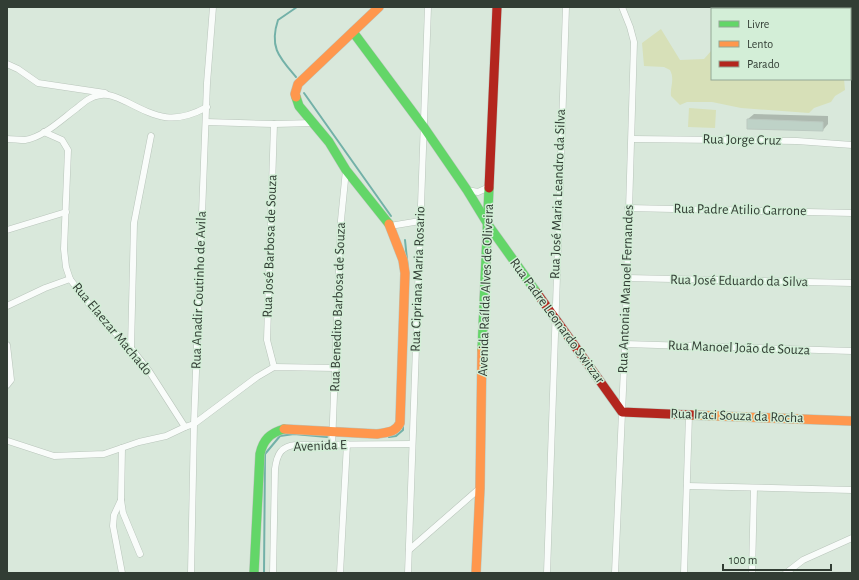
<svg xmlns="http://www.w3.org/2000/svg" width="859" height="580" viewBox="0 0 859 580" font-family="'Alegreya Sans',sans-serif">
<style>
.green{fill:#d7e0b8}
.shadow{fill:#0003}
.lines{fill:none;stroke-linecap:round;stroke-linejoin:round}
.stream{stroke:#73b1a8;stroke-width:2}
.building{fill:#bed2c7;stroke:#bbc9c0}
.street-casing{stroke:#b9c5bb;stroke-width:7}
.fast-casing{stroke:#b9c5bb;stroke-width:10}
.slow-casing{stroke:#b9c5bb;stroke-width:10}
.jam-casing{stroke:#b9c5bb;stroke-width:10}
.street{stroke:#f9fcfa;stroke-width:6}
.fast{stroke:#63d668;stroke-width:9}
.slow{stroke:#ff974d;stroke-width:9}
.jam{stroke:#b3261e;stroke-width:9}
.labels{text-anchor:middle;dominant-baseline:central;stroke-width:3;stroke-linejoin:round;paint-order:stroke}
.street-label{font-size:14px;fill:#323d34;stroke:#d3eed7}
</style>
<rect width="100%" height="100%" fill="#d9e8db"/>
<!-- green -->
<g class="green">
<path d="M758,7H852V63L850,65V9H756Z"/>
<path d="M661,29L680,60L704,59L712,50V79H844L845,90L835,96L831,102L814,108L809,113L741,108L712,102H687L680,105L671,96C670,86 675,80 670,70L664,67L644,66L642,43Z"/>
<path d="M689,108L716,110L715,128L688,127Z"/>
</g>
<!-- shadow -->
<path class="shadow" d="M754,114L828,116V124L823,130L748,119Z"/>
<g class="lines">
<!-- stream -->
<g class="stream">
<path d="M296,77C279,57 269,47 278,20L297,7"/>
<path d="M304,93L391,216"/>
<path d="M405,240L408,269"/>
<path d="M389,437L396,436L403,430V425"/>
<path d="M264,573L265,454L280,436L294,434L327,437"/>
</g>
</g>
<!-- building -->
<path class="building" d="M747,119L823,122V131L747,129Z"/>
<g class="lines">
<!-- street casing -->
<g class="street-casing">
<g id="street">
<path d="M7,64L18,69L38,83L105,93"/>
<path d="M206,122L274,124L314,123"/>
<path d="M44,132L62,140L68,150L64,249L66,267L70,279L98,316L131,348L149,371L185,427L194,424L257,377L274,367L336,368"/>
<path d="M7,139C13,139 19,140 25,140C44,137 62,119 77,108C84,102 91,96 101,95C111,94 118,98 127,102C158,118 174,125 207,107"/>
<path d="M632,139L797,141L852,145"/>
<path d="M467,190L478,192L487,188L489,184"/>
<path d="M628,208L852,213"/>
<path d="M390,226L420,221"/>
<path d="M7,230L66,212"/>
<path d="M627,278L852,283"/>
<path d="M7,306L45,288L70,279"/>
<path d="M625,344L852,351"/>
<path d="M7,345L11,380L7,385"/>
<path d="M131,348L134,223L151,136"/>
<path d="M274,367L267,340L274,124"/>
<path d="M8,441L54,456L104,454L139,442L166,436L185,427"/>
<path d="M332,445L341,220L346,170"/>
<path d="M122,448L121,500L123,513L140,554"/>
<path d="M687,486L852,490"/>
<path d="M121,500L114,515L113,526L122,573"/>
<path d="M409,550L480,488"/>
<path d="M191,573L194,424L207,83L213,7"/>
<path d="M273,573L275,469C277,454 281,446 296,445L412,444"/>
<path d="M340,573L347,444"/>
<path d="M408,573L428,7"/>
<path d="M547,573L566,7"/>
<path d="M615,573L625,344L634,42L630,27L622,7"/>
<path d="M684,573L689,415"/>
<path d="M752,573L754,488"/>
<path d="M786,573L803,560L852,538"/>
</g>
</g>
<!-- fast casing -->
<g class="fast-casing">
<g id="fast">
<path d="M353,32L423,126L467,190L489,226L537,293"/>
<path d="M296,97L299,106L329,142L346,170L389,224"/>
<path d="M482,350L489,188"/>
<path d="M254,573L260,454C263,440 270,433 284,429"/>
</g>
</g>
<!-- slow casing -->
<g class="slow-casing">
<g id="slow">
<path d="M296,97L295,94L298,84L379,7"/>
<path d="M692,415L852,421"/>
<path d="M284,429L377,434C387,432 395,433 400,423L405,273L403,260L389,224"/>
<path d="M476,573L480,488L482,350"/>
</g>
</g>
<!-- jam casing -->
<g class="jam-casing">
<g id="jam">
<path d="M489,188L497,7"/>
<path d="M537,293L622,412L692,415"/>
</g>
</g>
<!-- street -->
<use href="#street" class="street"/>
<!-- fast -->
<use href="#fast" class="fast"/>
<!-- slow -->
<use href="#slow" class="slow"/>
<!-- jam -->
<use href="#jam" class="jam"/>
</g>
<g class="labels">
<!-- street labels -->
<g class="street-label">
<text transform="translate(742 140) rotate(1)">Rua Jorge Cruz</text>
<text transform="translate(558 194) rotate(-88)">Rua José Maria Leandro da Silva</text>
<text transform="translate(740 210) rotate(1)">Rua Padre Atilio Garrone</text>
<text transform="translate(270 246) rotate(-88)">Rua José Barbosa de Souza</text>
<text transform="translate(418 279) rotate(-88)">Rua Cipriana Maria Rosario</text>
<text transform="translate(739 281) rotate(1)">Rua José Eduardo da Silva</text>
<text transform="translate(626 289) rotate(-88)">Rua Antonia Manoel Fernandes</text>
<text transform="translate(199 290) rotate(-88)">Rua Anadir Coutinho de Avila</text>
<text transform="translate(486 290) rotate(-88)">Avenida Raílda Alves de Oliveira</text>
<text transform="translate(338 307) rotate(-88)">Rua Benedito Barbosa de Souza</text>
<text transform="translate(557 321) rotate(54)">Rua Padre Leonardo Switzar</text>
<text transform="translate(112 329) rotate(50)">Rua Elaezar Machado</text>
<text transform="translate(739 348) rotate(2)">Rua Manoel João de Souza</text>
<text transform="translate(737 416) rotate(2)">Rua Iraci Souza da Rocha</text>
<text transform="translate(320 446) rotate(-2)">Avenida E</text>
</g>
</g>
<!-- border -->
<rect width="859" height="580" fill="none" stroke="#323d34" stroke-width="16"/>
<!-- legend -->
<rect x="711" y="8" width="140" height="72" fill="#d3eed7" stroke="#93a796"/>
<rect x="719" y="21" width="20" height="6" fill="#63d668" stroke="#93a796"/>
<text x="747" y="28" font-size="12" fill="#323d34">Livre</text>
<rect x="719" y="41" width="20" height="6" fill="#ff974d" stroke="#93a796"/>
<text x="747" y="48" font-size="12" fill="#323d34">Lento</text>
<rect x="719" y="61" width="20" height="6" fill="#b3261e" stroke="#93a796"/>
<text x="747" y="68" font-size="12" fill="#323d34">Parado</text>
<!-- scale -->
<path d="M723 564v6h108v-6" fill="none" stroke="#323d34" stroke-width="2"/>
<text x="729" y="564" font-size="12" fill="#323d34" stroke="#d3eed7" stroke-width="3" paint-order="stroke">100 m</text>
</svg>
